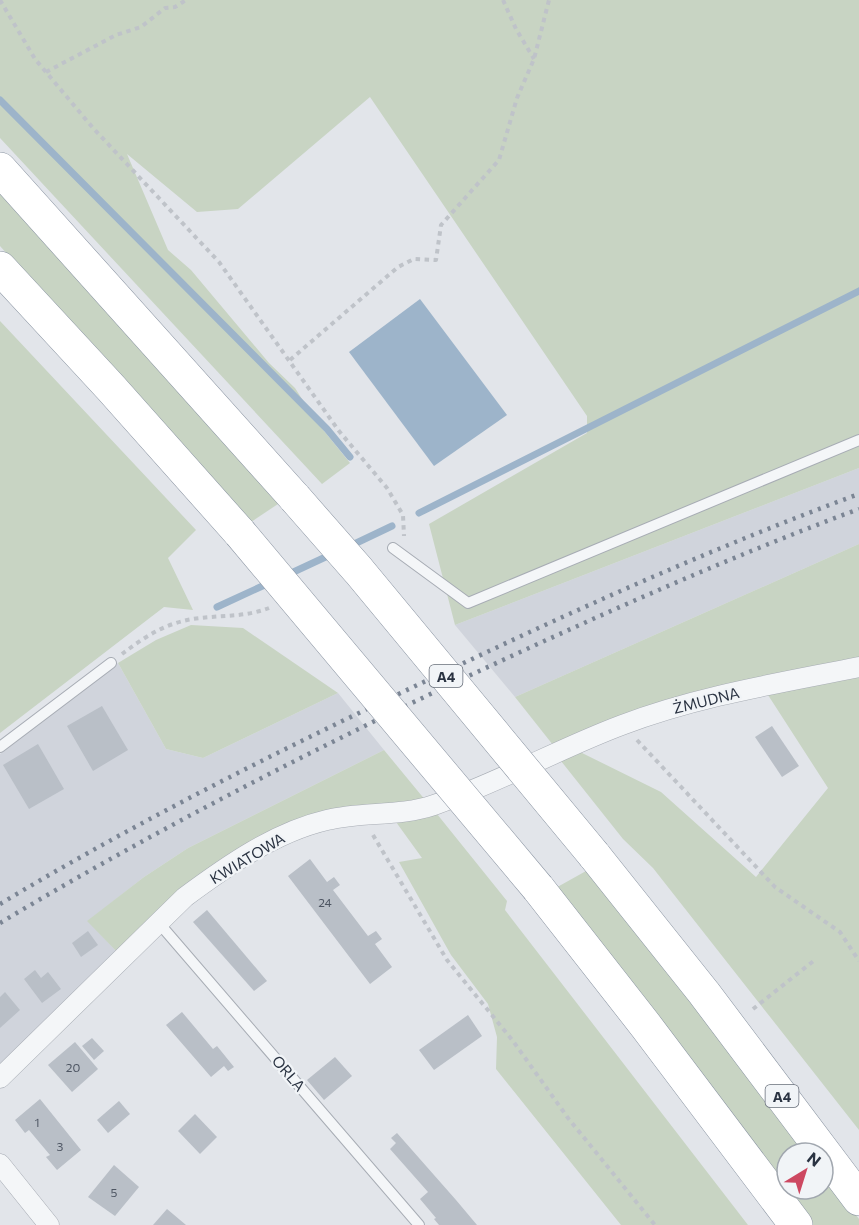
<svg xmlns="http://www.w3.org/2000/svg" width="859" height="1225" viewBox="0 0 859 1225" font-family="Commissioner,sans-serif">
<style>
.built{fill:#d0d4dc}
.green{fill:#c8d4c3}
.water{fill:#9db4ca}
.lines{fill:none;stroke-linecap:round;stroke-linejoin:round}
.stream{stroke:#9db4ca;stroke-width:7}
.building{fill:#b9bfc7}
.lane-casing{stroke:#a7acb4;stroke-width:12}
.street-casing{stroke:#a7acb4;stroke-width:21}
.highway-casing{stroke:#8993a1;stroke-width:34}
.path{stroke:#bfc3c9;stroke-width:4;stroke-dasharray:4.5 4.5;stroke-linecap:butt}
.lane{stroke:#f4f6f8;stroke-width:10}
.street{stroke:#f4f6f8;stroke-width:20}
.highway{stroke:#fff;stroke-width:33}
.rail{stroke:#7b8594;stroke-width:4.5;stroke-dasharray:3 6;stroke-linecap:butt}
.highway-bridge-casing{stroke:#8993a1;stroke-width:34;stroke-linecap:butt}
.highway-bridge{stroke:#fff;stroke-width:33}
.labels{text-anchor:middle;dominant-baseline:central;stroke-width:4.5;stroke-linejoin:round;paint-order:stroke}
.number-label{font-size:12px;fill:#4e5663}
.shield{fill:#f1f4f7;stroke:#666d78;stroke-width:1.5}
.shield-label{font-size:14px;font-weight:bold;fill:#2a3342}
.street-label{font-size:15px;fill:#2a3342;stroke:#f1f4f7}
</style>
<rect width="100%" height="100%" fill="#e2e5ea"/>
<!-- built -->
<g class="built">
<path d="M859,468V544L515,697L455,625Z"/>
<path d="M118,663L166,749L203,758L338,693L384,750L188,848L144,877L88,921L119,954L0,1068V754Z"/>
</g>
<!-- green -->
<g class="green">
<path d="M0,0H859V468L455,625L429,524L587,433V416L370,97L238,209L197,212L127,154L168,250L191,270L269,363L295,388L316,421L350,463L322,484L0,138Z"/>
<path d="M0,194L281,502L248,524L0,246Z"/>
<path d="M0,321L196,530L168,558L193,610L164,607L0,733Z"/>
<path d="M859,544V658L553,745L515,697Z"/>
<path d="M191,625L243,628L338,693L203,758L166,749L118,663L156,640Z"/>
<path d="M859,676V1130L653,868L623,839L561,761L578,751L661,792L756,877L828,788L768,695Z"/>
<path d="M384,750L426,801L277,831L119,954L87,921L144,877L188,848Z"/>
<path d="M437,814L507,901L505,910L748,1225H621L496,1069L497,1037L488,1004L451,955L399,862L422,858L396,822Z"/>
<path d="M595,866L810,1153H787V1189H823V1171L859,1219V1225H813L552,890Z"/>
</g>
<!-- water -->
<path class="water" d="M420,299L507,415L434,466L349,352Z"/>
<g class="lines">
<!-- stream -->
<g class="stream">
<path d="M0,100L327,429L350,457"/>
<path d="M419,513L859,291"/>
<path d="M350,546L392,526"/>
<path d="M287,575L332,554"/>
<path d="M217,607L269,583"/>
</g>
</g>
<!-- building -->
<g class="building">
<path d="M102,706L128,750L93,771L67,726Z"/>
<path d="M772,726L799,766L782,777L755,737Z"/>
<path d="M38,744L64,789L29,809L3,765Z"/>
<path d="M310,859L327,882L334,877L340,885L333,890L368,936L376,931L382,939L375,944L392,967L370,984L288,876Z"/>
<path d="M207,910L267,981L254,991L193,922Z"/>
<path d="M88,931L98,945L81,957L72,943Z"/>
<path d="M35,970L41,978L48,972L61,989L42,1003L24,979Z"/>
<path d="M5,992L20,1010L0,1028V997Z"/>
<path d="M182,1012L213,1049L217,1046L234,1067L228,1071L224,1066L211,1077L166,1025Z"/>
<path d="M468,1015L482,1036L434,1070L419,1050Z"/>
<path d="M92,1038L104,1051L94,1060L82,1046Z"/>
<path d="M75,1042L98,1069L72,1092L48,1065Z"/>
<path d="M335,1057L352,1076L324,1100L307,1080Z"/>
<path d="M40,1099L81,1150L57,1170L46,1157L50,1155L39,1142L29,1130L25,1133L15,1120Z"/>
<path d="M119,1101L130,1114L108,1133L97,1120Z"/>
<path d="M195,1114L217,1137L200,1154L178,1131Z"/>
<path d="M397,1133L456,1200L477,1225H439L434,1219L436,1218L420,1199L428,1192L390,1149L396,1143L391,1138Z"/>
<path d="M114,1165L139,1187L115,1216L88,1197Z"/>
<path d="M167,1209L186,1225H153Z"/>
</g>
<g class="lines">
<!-- lane casing -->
<g class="lane-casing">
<g id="lane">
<path d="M393,548L468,603L859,440"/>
<path d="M0,747L111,663"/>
<path d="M158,922L419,1225"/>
</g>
</g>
<!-- street casing -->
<g class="street-casing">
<g id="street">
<path d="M0,1078L185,897C227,866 275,832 327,820C363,811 399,817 434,805C498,783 558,749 622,725C698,696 780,683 859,667"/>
<path d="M0,1164L49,1225"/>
</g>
</g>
<!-- highway casing -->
<g class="highway-casing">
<g id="highway">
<path d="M0,169L295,498"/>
<path d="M0,268L111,388L240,533"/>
<path d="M594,855L704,993L859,1199"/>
<path d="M538,888L646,1026L796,1225"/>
</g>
</g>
<!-- path -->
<g class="path">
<path d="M0,0L35,59L93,128L219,262L339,431L387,488L403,515L404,536"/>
<path d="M503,0L516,29L534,59"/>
<path d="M46,72L116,35L141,27L165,8L175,7L186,0"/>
<path d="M290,360L398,267L414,259L436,260L441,225L499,160L517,98L534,59L549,0"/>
<path d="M122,654C138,642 156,629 176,623C206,613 238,620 269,608"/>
<path d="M637,740L775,887L840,932L859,961"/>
<path d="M373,835L447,960L513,1041L568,1118L655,1225"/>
<path d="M753,1009L816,959"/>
</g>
<!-- lane -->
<use href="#lane" class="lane"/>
<!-- street -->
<use href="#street" class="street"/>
<!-- highway -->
<use href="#highway" class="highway"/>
<!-- rail -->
<g class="rail">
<path d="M0,904C138,821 282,749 428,680C570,612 712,548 859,494"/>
<path d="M0,923C150,833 304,754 462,679C593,618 724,559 859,509"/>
</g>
<!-- highway-bridge casing -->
<g class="highway-bridge-casing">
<g id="highway-bridge">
<path d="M295,498L359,571L594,855"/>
<path d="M240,533L538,888"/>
</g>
</g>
<!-- highway-bridge -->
<use href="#highway-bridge" class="highway-bridge"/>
</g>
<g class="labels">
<!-- number labels -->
<g class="number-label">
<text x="325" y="902">24</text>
<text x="73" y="1067">20</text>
<text x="37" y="1122">1</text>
<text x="60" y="1146">3</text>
<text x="114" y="1192">5</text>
</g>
<!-- shield labels -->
<g class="shield">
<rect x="429.5" y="665" width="33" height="22" rx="4.5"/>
<rect x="765.5" y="1085" width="33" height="22" rx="4.5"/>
</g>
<g class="shield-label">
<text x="446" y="676">A4</text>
<text x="782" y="1096">A4</text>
</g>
<!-- street labels -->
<g class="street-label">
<text transform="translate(706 700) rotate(-14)">ŻMUDNA</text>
<text transform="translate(247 858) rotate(-31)">KWIATOWA</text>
<text transform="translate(289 1073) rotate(49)">ORLA</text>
</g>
</g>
<!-- north arrow -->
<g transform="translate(805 1171) rotate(38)"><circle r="28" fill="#f1f4f7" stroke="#a1a7af" stroke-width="1.5"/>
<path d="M0-4.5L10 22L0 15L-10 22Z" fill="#cd4861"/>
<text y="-9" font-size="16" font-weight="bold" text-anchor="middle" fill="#2a3342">N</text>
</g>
</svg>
